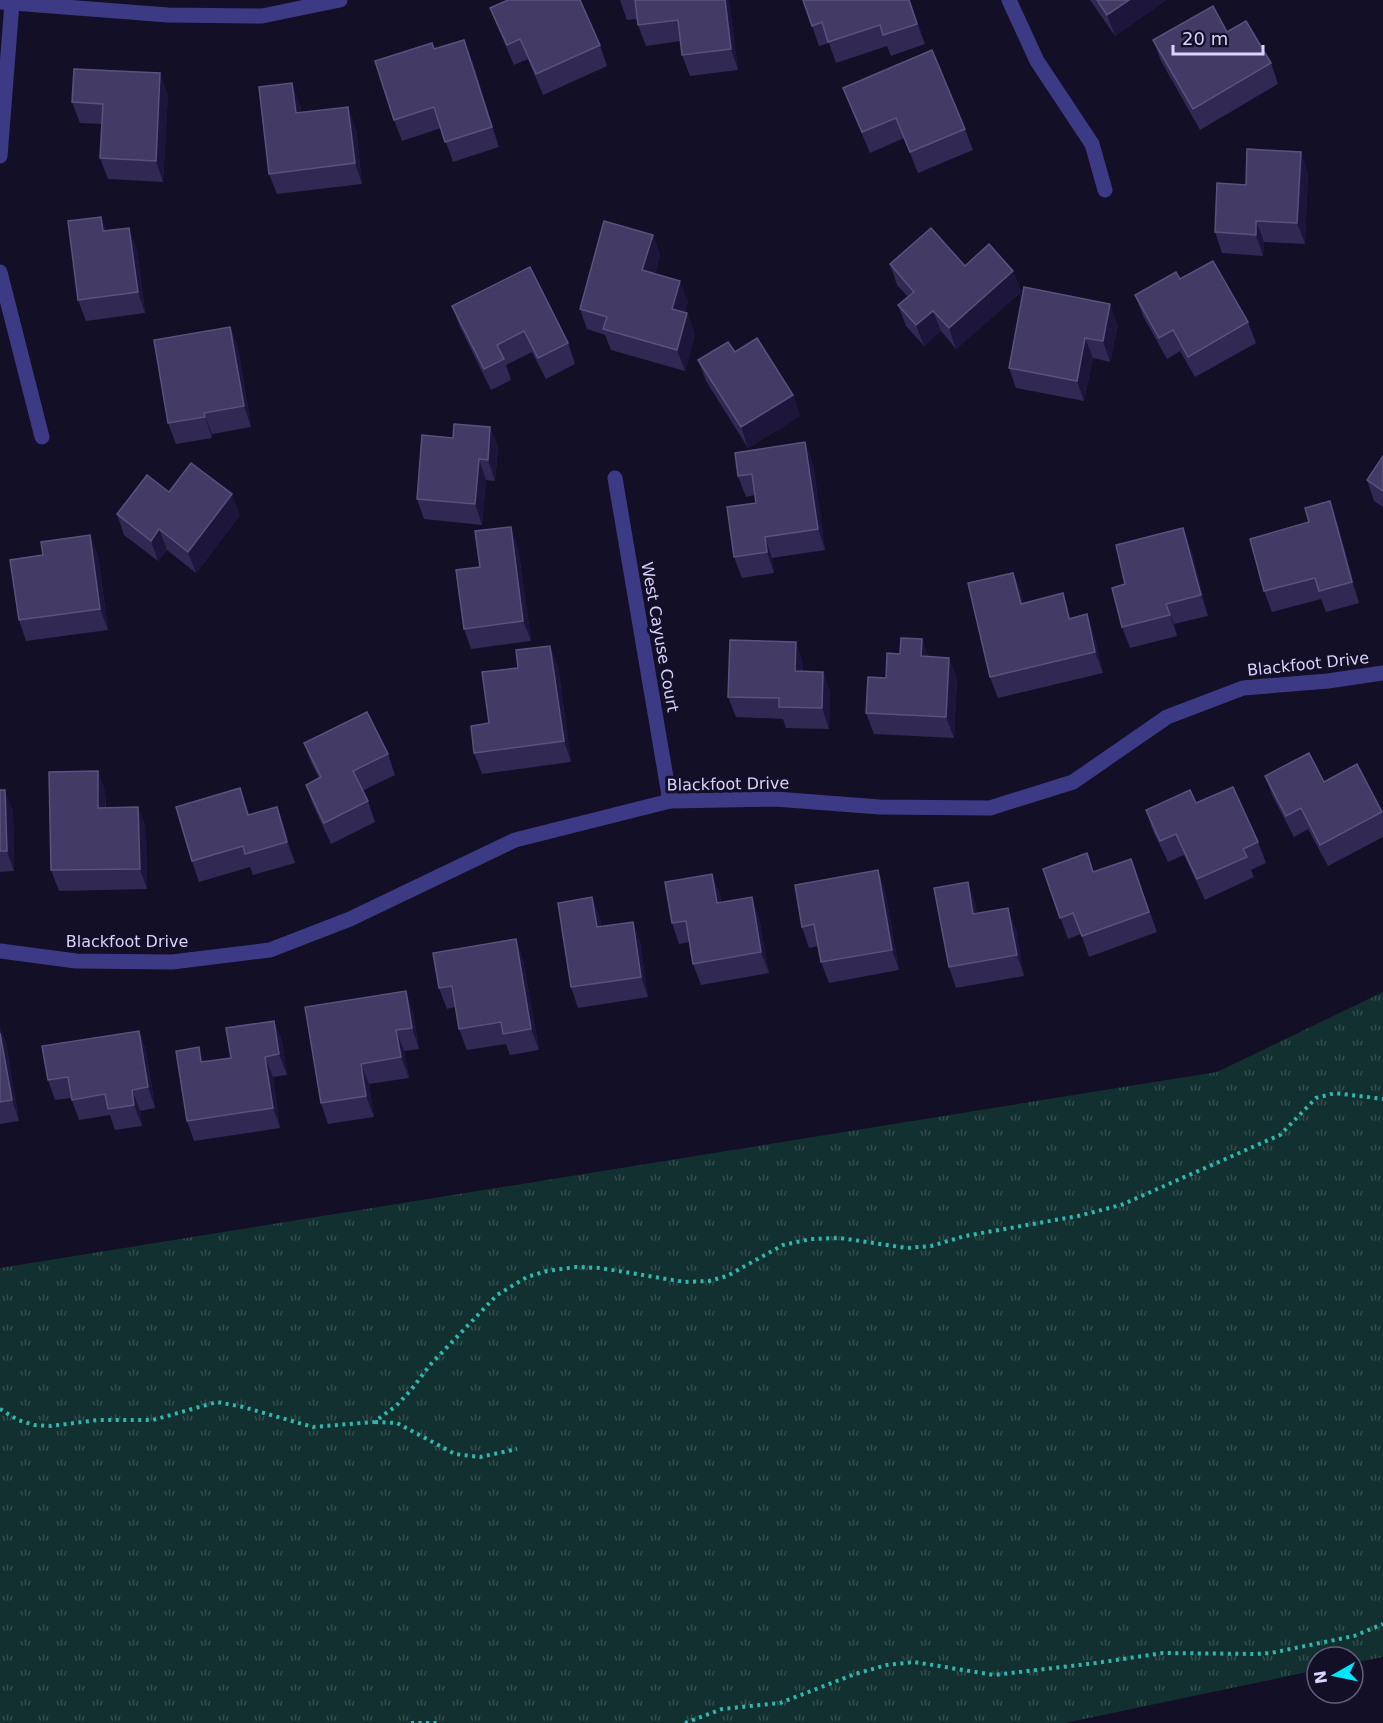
<svg xmlns="http://www.w3.org/2000/svg" width="1383" height="1723" viewBox="0 0 1383 1723" font-family="'DejaVu Sans',sans-serif">
<style>
.grass{fill:url(#grass-tufts)}
.lines{fill:none;stroke-linecap:round;stroke-linejoin:round}
.path{stroke:#2fb8b0;stroke-width:4;stroke-dasharray:3 4.5;stroke-linecap:butt}
.minor{stroke:#3d3a85;stroke-width:15}
.wall{fill:#312854}
.shaded-wall{fill:#1d163a}
.building{fill:#433a66;stroke:#5a527e;stroke-width:1.5}
.labels{text-anchor:middle;dominant-baseline:central;stroke-width:6;stroke-linejoin:round;paint-order:stroke}
.street-label{font-size:16px;fill:#d9d4ff;stroke:#130f26}
</style>
<defs>
<pattern id="grass-tufts" width="24" height="20" patternUnits="userSpaceOnUse" patternTransform="scale(1.5)"><rect width="24" height="20" fill="#12302f"/><path d="M3 7l-1-3M5 7V3M7 7l1-3M15 17l-1-3M17 17v-4M19 17l1-3" fill="none" stroke="#344d4e"/></pattern>
</defs>
<rect width="100%" height="100%" fill="#130f26"/>
<!-- grass -->
<path class="grass" d="M1383,992V1657L1353,1663V1657H1317V1670L1065,1723H0V1268L1217,1072Z"/>
<g class="lines">
<!-- path -->
<g class="path">
<path d="M0,1409L18,1420L34,1425L51,1426L98,1420H153L217,1402L243,1407L313,1427L374,1422L396,1406L411,1390L430,1365L497,1295L527,1277L547,1271L576,1267L600,1268L685,1282L709,1281L727,1276L783,1245L811,1239L840,1238L907,1248L931,1246L965,1236L1078,1216L1121,1205L1280,1135L1316,1098L1335,1093L1383,1099"/>
<path d="M375,1422L397,1423L455,1454L480,1457L517,1449"/>
<path d="M411,1723H441"/>
<path d="M685,1723L722,1709L780,1703L855,1674L887,1665L914,1662L994,1675L1096,1663L1163,1653L1255,1654L1271,1653L1354,1636L1383,1624"/>
</g>
<!-- minor -->
<g class="minor">
<path d="M1009,0L1037,61L1092,144L1105,190"/>
<path d="M0,2L168,15L262,16L340,0"/>
<path d="M0,156L12,3"/>
<path d="M0,272L42,437"/>
<path d="M615,478L670,801"/>
<path d="M0,951L76,961L172,962L270,950L350,919L515,840L670,801L775,799L880,807L990,808L1073,782L1167,717L1243,688L1328,681L1383,673"/>
</g>
</g>
<!-- wall -->
<g class="wall">
<path d="M620,0H729L738,70L690,76L682,55L681,41L646,46L638,25L637,19L627,20Z"/>
<path d="M803,0H910L925,44L891,56L887,46L836,63L829,43L819,46Z"/>
<path d="M1090,0H1166L1115,36Z"/>
<path d="M490,8L600,45L607,66L543,95L528,59L514,65L498,28Z"/>
<path d="M1153,40L1271,63L1278,84L1200,130L1161,61Z"/>
<path d="M434,49L472,60L499,147L453,162L441,128L402,141L394,120Z"/>
<path d="M843,88L965,129L973,150L918,173L904,138L870,153L851,108Z"/>
<path d="M168,94L163,182L108,179L100,158L102,124L80,123L72,102Z"/>
<path d="M300,104L301,113L356,128L362,184L277,194L269,174Z"/>
<path d="M1308,173L1305,244L1264,242L1263,256L1222,253L1215,232L1246,185Z"/>
<path d="M101,217L106,231L137,249L145,313L86,321L78,300Z"/>
<path d="M653,235L660,255L655,273L688,301L685,312L687,313L695,334L685,371L611,350L605,335L587,329L580,309Z"/>
<path d="M890,264L965,266L1013,271L1021,292L956,349L941,331L924,346L906,326L898,305L908,297L897,285Z"/>
<path d="M1180,279L1248,322L1256,343L1195,377L1180,351L1167,359L1143,316L1135,295Z"/>
<path d="M452,306L568,343L575,364L546,379L532,352L506,365L511,380L491,390L460,327Z"/>
<path d="M1118,325L1110,362L1093,358L1084,401L1016,388L1009,368Z"/>
<path d="M230,327L238,347L251,427L212,434V438L176,444L168,423Z"/>
<path d="M735,352L793,395L800,416L748,448L706,381L698,360Z"/>
<path d="M490,427L498,448L495,481L486,480L482,525L424,519L417,499L453,438Z"/>
<path d="M1383,456V507L1374,501L1367,480Z"/>
<path d="M813,463L825,550L772,558L774,573L742,578L734,557L756,503L755,495L746,497L738,476Z"/>
<path d="M169,492L240,515L196,573L167,550L158,561L124,535L117,514Z"/>
<path d="M1337,521L1359,603L1326,612L1321,599L1272,612L1264,591Z"/>
<path d="M1183,528L1191,549L1208,616L1174,624L1177,636L1130,648L1122,627L1125,584Z"/>
<path d="M90,535L98,556L108,630L26,641L19,620L43,555Z"/>
<path d="M518,547L531,641L471,649L464,629L480,567Z"/>
<path d="M1013,573L1021,593L1023,603L1063,593L1071,618L1087,614L1094,635L1103,673L998,698L990,677Z"/>
<path d="M922,639L928,656L957,678L954,738L874,734L866,713L900,654Z"/>
<path d="M803,663V672H823L830,693L829,729L786,728L783,719L736,717L728,697Z"/>
<path d="M558,666L571,762L482,774L474,753L489,723Z"/>
<path d="M304,743L388,754L395,775L362,791L368,801L375,822L331,844L313,805L306,785L319,778L312,764Z"/>
<path d="M98,771L105,792L106,807H138L146,828L147,889L59,891L51,870Z"/>
<path d="M1265,776L1324,782L1382,812L1383,815V837L1328,866L1308,829L1294,837L1273,797Z"/>
<path d="M0,790L13,811L14,871L0,872Z"/>
<path d="M1196,803L1258,842L1266,863L1251,870L1254,877L1205,900L1184,855L1168,862L1153,831L1146,810Z"/>
<path d="M277,807L284,827L295,863L253,875L250,867L199,882L192,861L250,815Z"/>
<path d="M1131,859L1157,932L1089,957L1081,934L1068,939L1043,869L1093,872Z"/>
<path d="M878,870L885,891L899,970L829,983L821,962L818,946L809,948L802,927Z"/>
<path d="M720,894L721,902L759,918L769,973L701,985L693,964L689,942L679,944L672,923Z"/>
<path d="M975,902L977,913L1016,929L1024,976L956,988L949,967Z"/>
<path d="M600,918L601,927L633,922L640,942L648,997L578,1008L571,987Z"/>
<path d="M516,939L523,960L539,1050L510,1055L506,1044L467,1050L459,1029L455,1007L447,1009L439,988Z"/>
<path d="M413,1012L419,1049L404,1051L409,1078L369,1084L374,1117L328,1124L321,1103Z"/>
<path d="M274,1021L282,1041L287,1075L273,1077L280,1128L194,1141L187,1121L231,1058Z"/>
<path d="M0,1028L6,1043L19,1121L0,1124Z"/>
<path d="M139,1031L146,1051L155,1108L140,1111L142,1126L115,1130L110,1115L79,1120L71,1098L55,1100L48,1080Z"/>
</g>
<!-- shaded-wall -->
<g class="shaded-wall">
<path d="M725,0H729L738,70L731,49Z"/>
<path d="M909,0H910L925,44L917,24Z"/>
<path d="M1129,0H1166L1115,36L1107,15Z"/>
<path d="M464,40L472,60L499,147L492,127Z"/>
<path d="M160,73L168,94L163,182L156,161Z"/>
<path d="M292,83L300,104L304,134L296,113Z"/>
<path d="M348,107L356,128L362,184L355,163Z"/>
<path d="M1301,152L1308,173L1305,244L1297,223Z"/>
<path d="M101,217L108,238L103,231Z"/>
<path d="M1256,221L1264,242L1263,256L1256,235Z"/>
<path d="M129,228L137,249L145,313L138,292Z"/>
<path d="M653,235L660,255L650,291L642,270Z"/>
<path d="M1013,271L1021,292L956,349L949,328Z"/>
<path d="M680,281L688,301L680,330L672,309Z"/>
<path d="M1110,304L1118,325L1110,362L1103,341Z"/>
<path d="M933,311L941,331L924,346L916,325Z"/>
<path d="M687,313L695,334L685,371L677,350Z"/>
<path d="M230,327L238,347L251,427L244,406Z"/>
<path d="M1085,338L1093,358L1084,401L1077,381Z"/>
<path d="M793,395L800,416L748,448L741,427Z"/>
<path d="M204,413L212,434V438L205,417Z"/>
<path d="M490,427L498,448L495,481L488,460Z"/>
<path d="M805,442L813,463L825,550L818,529Z"/>
<path d="M479,459L486,480L482,525L475,504Z"/>
<path d="M232,494L240,515L196,573L188,552Z"/>
<path d="M1330,501L1337,521L1359,603L1352,582Z"/>
<path d="M511,527L518,547L531,641L523,621Z"/>
<path d="M1183,528L1191,549L1208,616L1201,595Z"/>
<path d="M159,529L167,550L158,561L151,541Z"/>
<path d="M90,535L98,556L108,630L100,609Z"/>
<path d="M765,537L772,558L774,573L767,552Z"/>
<path d="M1013,573L1021,593L1028,624L1021,604Z"/>
<path d="M1063,593L1070,614L1076,640L1069,619Z"/>
<path d="M1166,604L1174,624L1177,636L1170,615Z"/>
<path d="M1087,614L1094,635L1103,673L1095,652Z"/>
<path d="M922,639L930,660L921,656Z"/>
<path d="M796,642L803,663V692L795,671Z"/>
<path d="M550,646L558,666L571,762L564,741Z"/>
<path d="M949,658L957,678L954,738L946,717Z"/>
<path d="M823,672L830,693L829,729L822,708Z"/>
<path d="M98,771L105,792L106,828L98,808Z"/>
<path d="M240,788L248,809L256,836L248,815Z"/>
<path d="M5,790L13,811L14,871L7,851Z"/>
<path d="M138,807L146,828L147,889L140,869Z"/>
<path d="M277,807L284,827L295,863L287,842Z"/>
<path d="M878,870L885,891L899,970L892,950Z"/>
<path d="M712,874L720,894L725,924L717,903Z"/>
<path d="M968,882L975,902L981,934L973,914Z"/>
<path d="M592,897L600,918L605,948L597,927Z"/>
<path d="M752,897L759,918L769,973L761,952Z"/>
<path d="M1008,908L1016,929L1024,976L1017,955Z"/>
<path d="M633,922L640,942L648,997L641,977Z"/>
<path d="M516,939L523,960L539,1050L531,1029Z"/>
<path d="M406,991L413,1012L419,1049L412,1028Z"/>
<path d="M274,1021L282,1041L287,1075L279,1054Z"/>
<path d="M0,1028L6,1043L19,1121L12,1100L0,1033Z"/>
<path d="M396,1030L404,1051L409,1078L401,1057Z"/>
<path d="M139,1031L146,1051L155,1108L148,1087Z"/>
<path d="M199,1047L206,1068L201,1062Z"/>
<path d="M265,1057L273,1077L280,1128L273,1108Z"/>
<path d="M361,1064L369,1084L374,1117L366,1096Z"/>
<path d="M132,1090L140,1111L142,1126L134,1105Z"/>
</g>
<!-- building -->
<g class="building">
<path d="M508,0H580L600,45L536,74L520,39L507,45L490,8Z"/>
<path d="M635,0H725L731,49L682,55L678,20L638,25Z"/>
<path d="M803,0H909L917,24L883,35L880,25L828,42L822,22L812,26Z"/>
<path d="M1097,0H1129L1107,15Z"/>
<path d="M1213,6L1227,32L1246,21L1271,63L1193,109L1153,40Z"/>
<path d="M464,40L492,127L445,142L434,107L394,120L375,61L432,43L434,49Z"/>
<path d="M932,50L965,129L910,152L896,118L862,132L843,88Z"/>
<path d="M74,69L160,73L156,161L100,158L103,104L72,102Z"/>
<path d="M292,83L296,113L348,107L355,163L269,174L259,87Z"/>
<path d="M1247,149L1301,152L1297,223L1256,221V235L1215,232L1217,183L1246,185Z"/>
<path d="M101,217L103,231L129,228L138,292L78,300L68,221Z"/>
<path d="M604,221L653,235L642,270L680,281L672,309L687,313L677,350L603,329L607,317L580,309Z"/>
<path d="M931,228L965,266L989,244L1013,271L949,328L933,311L916,325L898,305L914,292L890,264Z"/>
<path d="M1213,261L1248,322L1188,357L1173,330L1159,338L1135,295L1176,272L1180,279Z"/>
<path d="M530,267L568,343L538,358L524,331L497,345L504,359L484,369L452,306Z"/>
<path d="M1024,287L1110,304L1103,341L1085,338L1077,381L1009,368Z"/>
<path d="M230,327L244,406L204,413L205,417L168,423L154,340Z"/>
<path d="M757,338L793,395L741,427L698,360L728,342L735,352Z"/>
<path d="M454,424L490,427L488,460L479,459L475,504L417,499L422,435L453,438Z"/>
<path d="M805,442L818,529L765,537L767,552L734,557L727,507L756,503L752,474L738,476L735,453Z"/>
<path d="M1383,456V491L1367,480Z"/>
<path d="M191,463L232,494L188,552L159,529L151,541L117,514L147,475L169,492Z"/>
<path d="M1330,501L1352,582L1319,591L1315,578L1264,591L1250,539L1309,522L1305,508Z"/>
<path d="M511,527L523,621L464,629L456,570L480,567L475,531Z"/>
<path d="M1183,528L1201,595L1166,604L1170,615L1122,627L1112,588L1125,584L1116,545Z"/>
<path d="M90,535L100,609L19,620L10,560L43,555L41,542Z"/>
<path d="M1013,573L1021,604L1063,593L1069,619L1087,614L1095,652L990,677L968,583Z"/>
<path d="M901,638L922,639L921,656L949,658L946,717L866,713L868,677L886,678L887,653L900,654Z"/>
<path d="M730,640L796,642L795,671L823,672L822,708L779,707V698L728,697Z"/>
<path d="M550,646L564,741L474,753L471,726L489,723L482,672L518,668L516,650Z"/>
<path d="M367,712L388,754L353,771L368,801L324,823L306,785L321,777L304,743Z"/>
<path d="M1309,753L1324,782L1357,764L1382,812L1320,845L1301,808L1286,816L1265,776Z"/>
<path d="M98,771V808L138,807L140,869L51,870L49,772Z"/>
<path d="M1233,787L1258,842L1243,849L1247,857L1197,879L1176,834L1160,841L1146,810L1190,790L1196,803Z"/>
<path d="M240,788L248,815L277,807L287,842L245,854L243,846L192,861L176,807Z"/>
<path d="M0,790H5L7,851H0Z"/>
<path d="M1087,853L1093,872L1131,859L1149,912L1082,936L1073,913L1060,918L1043,869Z"/>
<path d="M878,870L892,950L821,962L814,924L802,927L795,885Z"/>
<path d="M712,874L717,903L752,897L761,952L693,964L686,921L672,923L665,882Z"/>
<path d="M968,882L973,914L1008,908L1017,955L949,967L934,888Z"/>
<path d="M592,897L597,927L633,922L641,977L571,987L558,903Z"/>
<path d="M516,939L531,1029L503,1034L501,1022L459,1029L452,986L439,988L433,953Z"/>
<path d="M406,991L412,1028L396,1030L401,1057L361,1064L366,1096L321,1103L305,1007Z"/>
<path d="M274,1021L279,1054L265,1057L273,1108L187,1121L176,1051L199,1047L201,1062L231,1058L226,1028Z"/>
<path d="M139,1031L148,1087L132,1090L134,1105L108,1109L105,1094L72,1100L68,1077L48,1080L42,1046Z"/>
<path d="M0,1033L12,1100L0,1102Z"/>
</g>
<g class="labels">
<!-- street labels -->
<g class="street-label">
<text transform="translate(660 637) rotate(80)">West Cayuse Court</text>
<text transform="translate(1308 664) rotate(-6)">Blackfoot Drive</text>
<text transform="translate(728 784) rotate(-1)">Blackfoot Drive</text>
<text x="127" y="941">Blackfoot Drive</text>
</g>
</g>
<!-- north arrow -->
<g transform="translate(1335 1675) rotate(261)"><circle r="28" fill="#130f26" stroke="#625e7d" stroke-width="1.5"/>
<path d="M0-4.5L10 22L0 15L-10 22Z" fill="#00e5ff"/>
<text y="-9" font-size="16" font-weight="bold" text-anchor="middle" fill="#d9d4ff">N</text>
</g>
<!-- scale -->
<path d="M1173 45v9h90v-9" fill="none" stroke="#d9d4ff" stroke-width="3"/>
<text x="1182" y="45" font-size="18" fill="#d9d4ff" stroke="#130f26" stroke-width="4.5" paint-order="stroke">20 m</text>
</svg>
